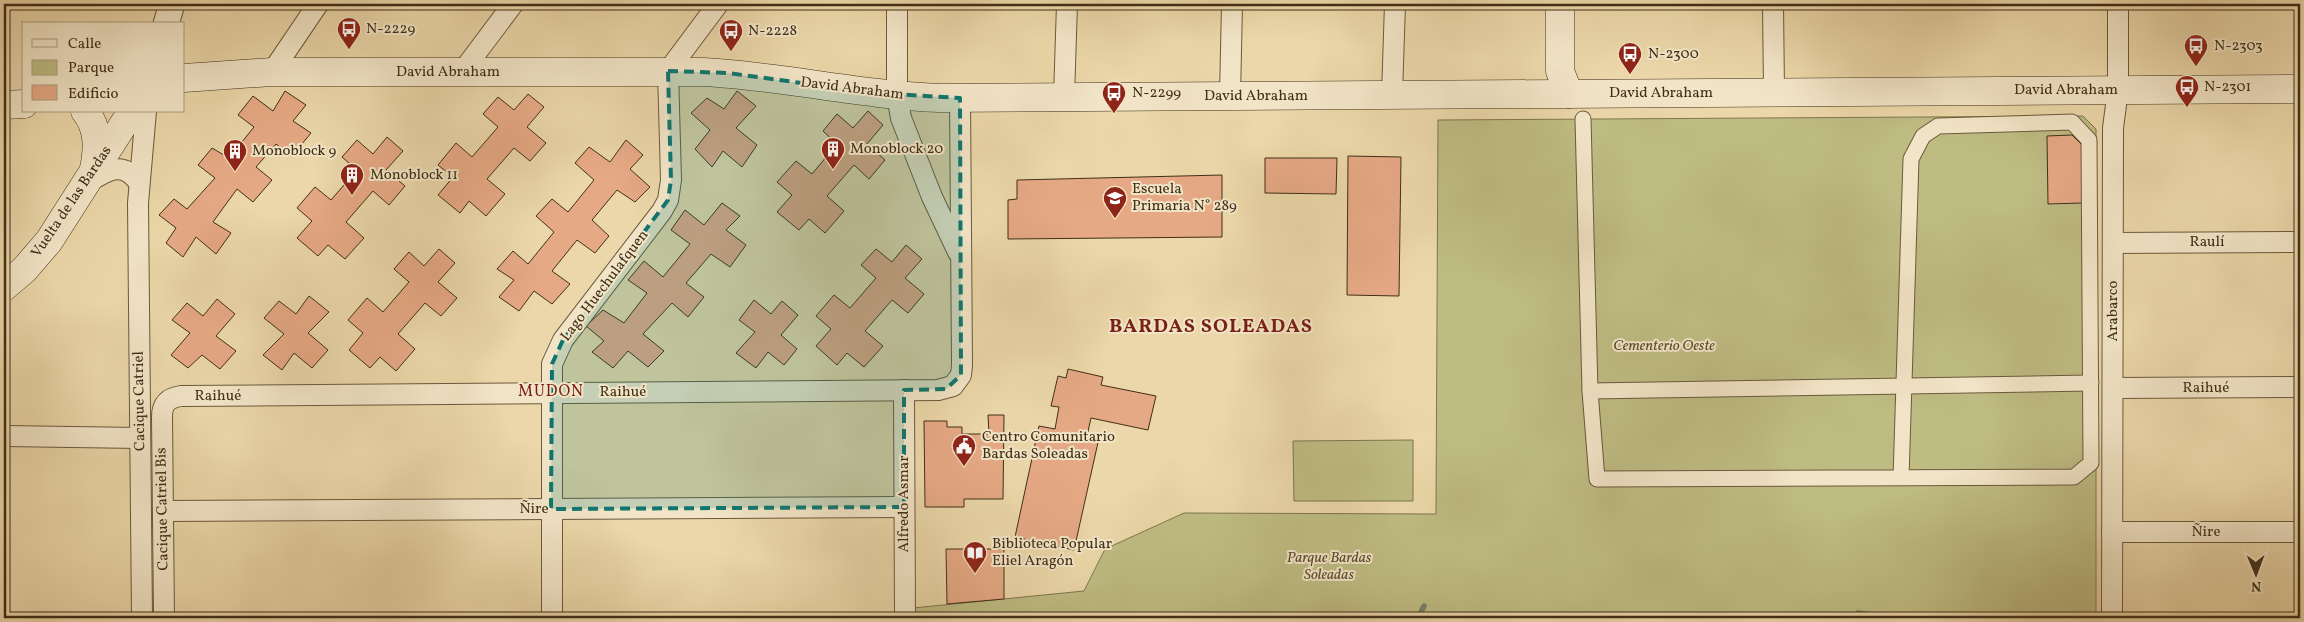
<svg xmlns="http://www.w3.org/2000/svg" width="2304" height="622" viewBox="0 0 2304 622" font-family="Vollkorn,serif">
<style>
.green{fill:#bebc83;stroke:#7f764d}
.lines{fill:none;stroke-linecap:round;stroke-linejoin:round}
.stream{stroke:#75826a;stroke-width:5.5}
.building{fill:#e6a985;stroke:#402f17}
.pedestrian-casing{stroke:#6b593c;stroke-width:17}
.minor-casing{stroke:#6b593c;stroke-width:22}
.tertiary-casing{stroke:#6b593c;stroke-width:27}
.secondary-casing{stroke:#402f17;stroke-width:29}
.pedestrian{stroke:#f2e5c7;stroke-width:15}
.minor{stroke:#f2e5c7;stroke-width:20}
.tertiary{stroke:#f2e5c7;stroke-width:25}
.secondary{stroke:#f2e5c7;stroke-width:28}
.marked{fill:#0f766e;fill-opacity:0.2;stroke:#0f766e;stroke-width:4;stroke-dasharray:10 6;stroke-linejoin:round}
.labels{text-anchor:middle;dominant-baseline:central;stroke-width:4;stroke-linejoin:round;paint-order:stroke}
.poi-label{font-size:15px;fill:#402f17;stroke:#f2e5c7;text-anchor:start}
.street-label{font-size:15px;fill:#402f17;stroke:#f2e5c7}
.park-label{font-size:15px;font-style:italic;fill:#594b2d;stroke:#f2e5c7}
.neighbourhood-label{font-size:16px;letter-spacing:1px;fill:#7a1f14;stroke:#f2e5c7}
.district-label{font-size:20px;font-weight:bold;letter-spacing:1px;fill:#7a1f14;stroke:#f2e5c7}
</style>
<rect width="100%" height="100%" fill="#ebd7a9"/>
<filter id="stains"><feTurbulence type="fractalNoise" baseFrequency=".004" numOctaves="4"/><feColorMatrix values="0 0 0 0 .2 0 0 0 0 .09 0 0 0 0 .02 0 0 0 .5 -.17"/></filter>
<radialGradient id="worn" r=".72"><stop offset=".6" stop-color="#630" stop-opacity="0"/><stop offset="1" stop-color="#630" stop-opacity=".3"/></radialGradient>
<!-- green -->
<g class="green">
<path d="M2083,116L2096,129V618H913V608L1084,591L1105,549L1184,513L1436,514L1438,120Z"/>
<path d="M1413,440V501H1294L1293,441Z"/>
</g>
<g class="lines">
<!-- stream -->
<g class="stream">
<path d="M1858,613L1895,618"/>
<path d="M1418,618L1424,606"/>
</g>
</g>
<!-- building -->
<g class="building">
<path d="M285,91L306,105L293,121L311,133L292,156L276,144L256,167L272,180L253,202L237,189L213,222L231,233L216,254L196,237L183,257L166,243L176,228L159,215L174,199L187,209L215,178L198,165L212,148L229,158L254,127L238,115L253,96L273,111Z"/>
<path d="M737,91L756,106L736,128L757,145L742,167L723,151L712,167L695,149L710,130L691,113L707,98L724,109Z"/>
<path d="M528,94L544,107L527,127L546,143L530,161L514,148L487,179L505,194L486,216L469,201L460,213L438,195L453,177L438,165L456,143L472,157L498,127L483,114L498,97L514,110Z"/>
<path d="M868,111L883,125L867,144L885,160L869,179L854,165L827,196L844,211L825,233L809,219L799,230L777,212L792,195L777,182L796,161L812,174L837,144L823,131L837,114L853,128Z"/>
<path d="M2072,135L2082,145V203L2048,204L2047,136Z"/>
<path d="M387,137L403,151L386,170L405,186L389,205L373,191L346,222L364,238L345,259L328,245L318,256L297,238L312,221L297,208L315,187L331,200L357,170L342,157L357,140L373,154Z"/>
<path d="M626,140L643,155L630,169L650,187L635,202L617,190L592,220L609,236L595,253L577,240L552,271L570,284L552,304L534,291L519,311L499,297L514,280L497,269L513,251L528,264L554,232L536,216L552,199L568,212L594,180L575,163L589,147L610,162Z"/>
<path d="M1348,156L1401,157L1399,296L1347,295Z"/>
<path d="M1265,158H1337L1336,194L1265,193Z"/>
<path d="M1222,175V237L1008,239V200L1017,199V180Z"/>
<path d="M722,203L740,216L726,230L746,245L730,267L711,254L686,283L704,297L688,317L672,303L643,334L664,351L648,367L628,351L613,368L592,352L604,341L586,326L603,310L624,323L647,293L628,280L644,261L663,277L690,244L671,230L685,210L704,225Z"/>
<path d="M906,245L922,259L905,278L924,294L908,313L892,300L865,331L883,346L864,367L847,353L837,365L816,346L831,329L816,316L834,295L850,308L876,278L861,265L876,249L892,262Z"/>
<path d="M439,249L455,263L438,282L457,298L441,316L425,303L398,334L415,349L396,371L380,357L370,368L349,350L363,333L348,320L367,298L383,312L409,282L394,269L409,252L424,266Z"/>
<path d="M309,296L329,312L308,333L328,350L312,368L294,353L282,370L263,355L284,334L264,318L279,301L296,314Z"/>
<path d="M217,299L235,314L216,336L236,351L220,369L202,355L188,368L171,355L190,333L172,320L187,303L203,316Z"/>
<path d="M754,300L771,314L782,301L798,315L781,335L797,349L784,365L768,352L756,368L736,353L755,332L739,320Z"/>
<path d="M1068,369L1103,377L1101,385L1156,396L1148,430L1091,418L1087,436L1099,438L1074,550L1015,537L1039,426L1055,429L1059,407L1051,406L1058,376L1066,378Z"/>
<path d="M988,415H1004L1003,499H964V507H925L924,421H947V427H962V434H989Z"/>
<path d="M946,549H1004V599L947,604Z"/>
</g>
<g class="lines">
<!-- pedestrian casing -->
<g class="pedestrian-casing">
<g id="pedestrian">
<path d="M1583,119L1590,391L1597,479L2074,477L2091,463L2089,140L2072,122L1938,126L1923,136L1911,159L1901,478"/>
<path d="M1590,391L2091,383"/>
</g>
</g>
<!-- minor casing -->
<g class="minor-casing">
<g id="minor">
<path d="M897,4V95L901,118L932,197L958,252"/>
<path d="M1773,4L1774,92"/>
<path d="M272,72L318,4"/>
<path d="M462,72L513,4"/>
<path d="M1392,95L1395,4"/>
<path d="M1230,96L1232,4"/>
<path d="M1064,97L1067,4"/>
<path d="M87,183C106,171 123,159 139,183"/>
<path d="M2113,243L2300,242"/>
<path d="M2113,388L2300,387"/>
<path d="M904,390L905,618"/>
<path d="M4,436L140,438"/>
<path d="M163,511L904,507"/>
<path d="M2112,532H2300"/>
<path d="M142,618L138,203L146,111"/>
<path d="M164,618L162,417C162,403 168,398 181,396L938,390L953,386L961,375L962,365L960,98"/>
<path d="M552,618V364L563,340L662,211L668,200L671,180L668,71L718,4"/>
<path d="M2112,618L2113,128L2118,90V4"/>
</g>
</g>
<!-- tertiary casing -->
<g class="tertiary-casing">
<path id="tertiary" d="M166,24L172,4"/>
</g>
<!-- secondary casing -->
<g class="secondary-casing">
<g id="secondary">
<path d="M1560,4V71L1569,94"/>
<path d="M184,78L272,72H703C782,76 860,95 940,98L2300,89"/>
<path d="M4,105L24,104"/>
<path d="M85,111C99,128 98,149 94,169"/>
<path d="M4,287L24,270L49,241L132,111"/>
</g>
</g>
<!-- pedestrian -->
<use href="#pedestrian" class="pedestrian"/>
<!-- minor -->
<use href="#minor" class="minor"/>
<!-- tertiary -->
<use href="#tertiary" class="tertiary"/>
<!-- secondary -->
<use href="#secondary" class="secondary"/>
</g>
<!-- marked area -->
<path class="marked" d="M668,71L728,73L875,93L960,98L961,375L946,389L904,390V507L551,509L552,364L563,340L668,200L671,180Z"/>
<!-- icons -->
<defs>
<g id="bus-pin" transform="scale(1.25)"><path d="M0 17L-7.5 6A9.5 9.5 0 1 1 7.5 6Z" fill="#8f2418" stroke="#f2e5c7"/><path d="M-5-6H5V4H4V6H2V4H-2V6H-4V4H-5ZM-3.5-4V0h7V-4ZM-3.5 1.2v1.5H-2V1.2ZM2 1.2v1.5H3.5V1.2Z" fill="#fff"/></g>
<g id="building-pin" transform="scale(1.25)"><path d="M0 17L-7.5 6A9.5 9.5 0 1 1 7.5 6Z" fill="#8f2418" stroke="#f2e5c7"/><path d="M-4-6H4V6H1V3H-1V6H-4ZM-2.5-4.3h1.7v1.8h-1.7ZM.8-4.3h1.7v1.8H.8ZM-2.5-1h1.7V.8h-1.7ZM.8-1h1.7V.8H.8Z" fill="#fff"/></g>
<g id="school-pin" transform="scale(1.25)"><path d="M0 17L-7.5 6A9.5 9.5 0 1 1 7.5 6Z" fill="#8f2418" stroke="#f2e5c7"/><path d="M0-5L7-2L0 1L-7-2ZM-4 1L0 2.5L4 1V4Q0 6-4 4Z" fill="#fff"/></g>
<g id="civic-pin" transform="scale(1.25)"><path d="M0 17L-7.5 6A9.5 9.5 0 1 1 7.5 6Z" fill="#8f2418" stroke="#f2e5c7"/><path d="M-.6-6.5H3V-4.5H.6V-3L4-1V1h2V6H-6V1h2V-1L-.6-3ZM-1.2 2.5V6h2.4V2.5Z" fill="#fff"/></g>
<g id="library-pin" transform="scale(1.25)"><path d="M0 17L-7.5 6A9.5 9.5 0 1 1 7.5 6Z" fill="#8f2418" stroke="#f2e5c7"/><path d="M-6-4Q-3-5.5-.7-3.5V5Q-3 3-6 4ZM6-4Q3-5.5 .7-3.5V5Q3 3 6 4Z" fill="#fff"/></g>
</defs>
<g fill-rule="evenodd">
<use href="#bus-pin" x="349" y="29"/>
<use href="#bus-pin" x="731" y="31"/>
<use href="#bus-pin" x="2196" y="46"/>
<use href="#bus-pin" x="1630" y="54"/>
<use href="#bus-pin" x="2187" y="87"/>
<use href="#bus-pin" x="1114" y="93"/>
<use href="#building-pin" x="833" y="149"/>
<use href="#building-pin" x="235" y="151"/>
<use href="#building-pin" x="352" y="175"/>
<use href="#school-pin" x="1115" y="198"/>
<use href="#civic-pin" x="964" y="446"/>
<use href="#library-pin" x="975" y="553"/>
</g>
<g class="labels">
<!-- poi labels -->
<g class="poi-label">
<text x="366" y="29">N-2229</text>
<text x="748" y="31">N-2228</text>
<text x="2214" y="46">N-2303</text>
<text x="1648" y="54">N-2300</text>
<text x="2204" y="87">N-2301</text>
<text x="1132" y="93">N-2299</text>
<text x="850" y="149">Monoblock 20</text>
<text x="252" y="151">Monoblock 9</text>
<text x="370" y="175">Monoblock 11</text>
<text x="1132" y="189">Escuela<tspan x="1132" dy="17">Primaria N° 289</tspan></text>
<text x="982" y="437">Centro Comunitario<tspan x="982" dy="17">Bardas Soleadas</tspan></text>
<text x="992" y="544">Biblioteca Popular<tspan x="992" dy="17">Eliel Aragón</tspan></text>
</g>
<!-- street labels -->
<g class="street-label">
<text x="448" y="72">David Abraham</text>
<text transform="translate(852 89) rotate(7)">David Abraham</text>
<text x="2066" y="90">David Abraham</text>
<text x="1661" y="93">David Abraham</text>
<text x="1256" y="96">David Abraham</text>
<text transform="translate(72 202) rotate(-56)">Vuelta de las Bardas</text>
<text x="2207" y="242">Raulí</text>
<text transform="translate(605 286) rotate(-53)">Lago Huechulafquen</text>
<text transform="translate(2113 311) rotate(-90)">Arabarco</text>
<text x="2206" y="388">Raihué</text>
<text x="623" y="392">Raihué</text>
<text x="218" y="396">Raihué</text>
<text transform="translate(140 401) rotate(-91)">Cacique Catriel</text>
<text transform="translate(904 504) rotate(-90)">Alfredo Asmar</text>
<text transform="translate(163 509) rotate(-91)">Cacique Catriel Bis</text>
<text x="534" y="509">Ñire</text>
<text x="2206" y="532">Ñire</text>
</g>
<!-- park labels -->
<g class="park-label">
<text x="1664" y="346">Cementerio Oeste</text>
<text x="1329" y="558">Parque Bardas<tspan x="1329" dy="17">Soleadas</tspan></text>
</g>
<!-- neighbourhood labels -->
<g class="neighbourhood-label">
<text x="551" y="392">MUDON</text>
</g>
<!-- district labels -->
<g class="district-label">
<text x="1211" y="327">BARDAS SOLEADAS</text>
</g>
</g>
<!-- margin -->
<rect width="2304" height="622" fill="none" stroke="#ebd7a9" stroke-width="20"/>
<rect x="5" y="5" width="2294" height="612" fill="none" stroke="#402f17" stroke-width="2.5"/>
<rect x="10" y="10" width="2284" height="602" fill="none" stroke="#402f17"/>
<!-- legend -->
<rect x="22" y="22" width="162" height="90" fill="#f2e5c7" stroke="#ab9c81"/>
<rect x="32" y="39" width="25" height="8" fill="#f2e5c7" stroke="#ab9c81"/>
<text x="68" y="48" font-size="15" fill="#402f17">Calle</text>
<rect x="32" y="60" width="25" height="15" fill="#bebc83" stroke="#ab9c81"/>
<text x="68" y="72" font-size="15" fill="#402f17">Parque</text>
<rect x="32" y="85" width="25" height="15" fill="#e6a985" stroke="#ab9c81"/>
<text x="68" y="98" font-size="15" fill="#402f17">Edificio</text>
<!-- north arrow -->
<g transform="translate(2256 574) rotate(179)" stroke="#f2e5c7" stroke-width="4" paint-order="stroke">
<path d="M0-4L9 19L0 12L-9 19Z" fill="#402f17"/>
<text y="-8" font-size="14" font-weight="bold" text-anchor="middle" fill="#402f17">N</text>
</g>
<rect width="100%" height="100%" filter="url(#stains)"/>
<rect width="100%" height="100%" fill="url(#worn)"/>
</svg>
